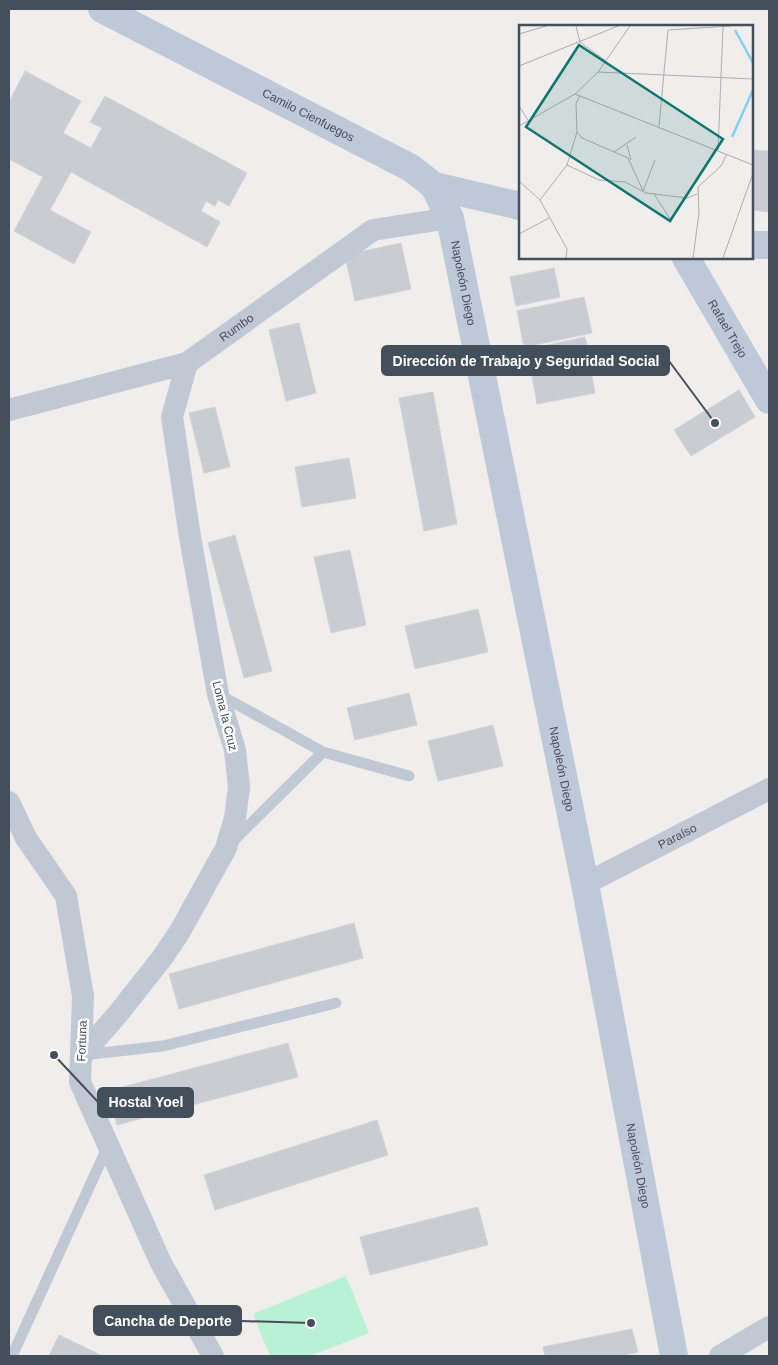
<svg xmlns="http://www.w3.org/2000/svg" width="778" height="1365" viewBox="0 0 778 1365" font-family="Helvetica,sans-serif">
<style>
.green{fill:#b8f1d3}
.building{fill:#c9ccd3;stroke:#d1d3d9}
.lines{fill:none;stroke-linecap:round;stroke-linejoin:round}
.lane{stroke:#c0c8d4;stroke-width:11}
.street{stroke:#c0c8d4;stroke-width:22}
.secondary{stroke:#bec9d8;stroke-width:28}
.labels{text-anchor:middle;dominant-baseline:central;stroke-width:5;stroke-linejoin:round;paint-order:stroke}
.street-label{font-size:12px;fill:#444f5c;stroke:#fff}
.inset-river{fill:none;stroke:#82d1f1;stroke-width:2.5}
.inset-road{fill:none;stroke:#abaeb3;stroke-width:1}
.view{fill:#0f766e;fill-opacity:0.15;stroke:#0f766e;stroke-width:2.5}
.inset-edge{fill:none;stroke:#444f5c;stroke-width:2.5}
.leader{fill:none;stroke:#444f5c;stroke-width:2}
.callout-dot{fill:#444f5c;stroke:#fff;stroke-width:2}
.callout{fill:#444f5c;stroke:#444f5c;stroke-width:2}
.callout-label{font-size:14px;text-anchor:middle;font-weight:bold;fill:#fff}
</style>
<rect width="100%" height="100%" fill="#f0eded"/>
<!-- green -->
<path class="green" d="M346,1276L369,1333L310,1356H270L253,1314Z"/>
<!-- building -->
<g class="building">
<path d="M25,71L81,101L63,133L91,148L102,128L90,122L105,96L247,173L229,206L218,200L215,206L206,201L201,211L220,222L207,247L71,172L50,210L91,232L74,264L14,231L43,177L9,159V102Z"/>
<path d="M753,150L769,151V212L752,210Z"/>
<path d="M401,243L411,289L355,301L345,255Z"/>
<path d="M554,268L560,297L516,306L510,277Z"/>
<path d="M584,297L592,333L524,347L517,311Z"/>
<path d="M299,323L316,393L286,401L269,330Z"/>
<path d="M585,337L591,362L531,375L526,350Z"/>
<path d="M590,365L595,393L537,404L532,376Z"/>
<path d="M739,390L755,417L691,456L674,430Z"/>
<path d="M433,392L457,524L424,531L399,398Z"/>
<path d="M215,407L230,467L204,473L189,413Z"/>
<path d="M349,458L356,498L302,507L295,467Z"/>
<path d="M235,535L272,671L244,678L208,543Z"/>
<path d="M350,550L366,625L331,633L314,557Z"/>
<path d="M478,609L488,652L415,669L405,626Z"/>
<path d="M409,693L417,725L355,740L347,708Z"/>
<path d="M493,725L503,766L438,781L428,741Z"/>
<path d="M354,923L363,958L179,1009L169,974Z"/>
<path d="M288,1043L298,1077L117,1125L108,1091Z"/>
<path d="M377,1120L388,1155L215,1210L204,1175Z"/>
<path d="M478,1207L488,1245L370,1275L360,1237Z"/>
<path d="M632,1329L638,1352L620,1356H545L543,1347Z"/>
<path d="M59,1335L103,1356H49Z"/>
</g>
<g class="lines">
<!-- lane -->
<g class="lane">
<path d="M220,695L323,752L409,776"/>
<path d="M232,842L323,752"/>
<path d="M83,1055L163,1046L336,1003"/>
<path d="M12,1356L108,1146"/>
</g>
<!-- street -->
<g class="street">
<path id="s1" d="M9,410L187,363L373,230L450,218"/>
<path d="M9,802L26,838L66,896L83,996L80,1082L161,1263L213,1356"/>
<path id="s2" d="M585,884L769,789"/>
<path d="M81,1056L117,1015L162,958L179,933L226,848L235,818L239,787L235,750L218,694L190,537L172,417L187,363"/>
<path d="M720,1356L769,1327"/>
</g>
<!-- secondary -->
<g class="secondary">
<path id="s3" d="M102,9L411,168L434,186L520,206"/>
<path id="s4" d="M434,186L450,218L585,884L674,1356"/>
<path d="M752,245H769"/>
<path id="s5" d="M686,258L769,400"/>
</g>
</g>
<g class="labels">
<!-- street labels -->
<g class="street-label">
<text stroke="none"><textPath href="#s3" startOffset="232">Camilo Cienfuegos</textPath></text>
<text stroke="none"><textPath href="#s4" startOffset="102">Napoleón Diego</textPath></text>
<text stroke="none"><textPath href="#s1" startOffset="245">Rumbo</textPath></text>
<text stroke="none"><textPath href="#s5" startOffset="82">Rafael Trejo</textPath></text>
<text transform="translate(225 716) rotate(76)">Loma la Cruz</text>
<text stroke="none"><textPath href="#s4" startOffset="598">Napoleón Diego</textPath></text>
<text stroke="none"><textPath href="#s2" startOffset="104">Paraíso</textPath></text>
<text transform="translate(82 1041) rotate(-88)">Fortuna</text>
<text stroke="none"><textPath href="#s4" startOffset="1002">Napoleón Diego</textPath></text>
</g>
</g>
<!-- overview -->
<g transform="translate(519 25)">
<rect width="234" height="234" fill="#f0eded"/>
<path class="inset-river" d="M216,5L234,38M213,112L234,65"/>
<path class="inset-road" d="M57,1L61,17L87,36M0,9L27,1M0,41L99,1M79,47L234,54M56,69L234,140M0,81L9,95M0,101L56,69L79,47L111,1M140,101L149,5L212,1M58,107L63,113L109,133L124,166M108,120L112,135M199,125L204,2M95,127L117,112M48,140L80,155L106,157L127,168L168,173L178,169M0,156L21,175L48,224L47,233M124,166L136,135M135,169L153,197M21,175L48,140L58,107L57,79L61,70M0,209L30,193M174,233L180,188L179,162L202,141L208,129M204,233L234,148"/>
<path class="view" d="M60,20L204,114L151,196L7,102Z"/>
<rect width="234" height="234" class="inset-edge"/>
</g>
<!-- callouts -->
<path class="leader" d="M715 423L669 361M54 1055L98 1102M311 1323L241 1321"/>
<g class="callout-dot">
<circle cx="715" cy="423" r="5"/>
<circle cx="54" cy="1055" r="5"/>
<circle cx="311" cy="1323" r="5"/>
</g>
<g class="callout">
<rect x="382" y="346" width="287" height="29" rx="5"/>
<rect x="98" y="1088" width="95" height="29" rx="5"/>
<rect x="94" y="1306" width="147" height="29" rx="5"/>
</g>
<g class="callout-label">
<text x="526" y="366">Dirección de Trabajo y Seguridad Social</text>
<text x="146" y="1107">Hostal Yoel</text>
<text x="168" y="1326">Cancha de Deporte</text>
</g>
<!-- border -->
<rect width="778" height="1365" fill="none" stroke="#444f5c" stroke-width="20"/>
</svg>
